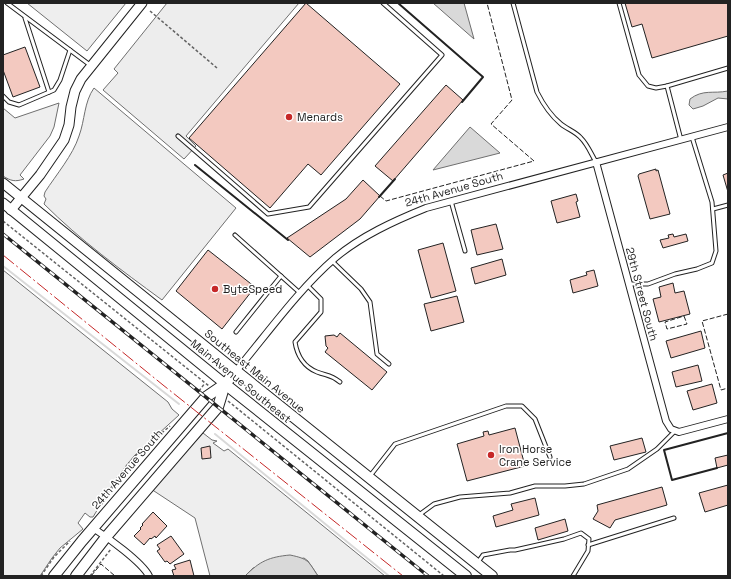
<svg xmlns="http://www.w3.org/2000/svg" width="731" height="579" viewBox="0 0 731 579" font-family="'Space Grotesk',sans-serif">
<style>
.green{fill:#eee;stroke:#6f6f6f}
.parking{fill:#ededed;stroke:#6f6f6f}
.water{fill:#d9d9d9;stroke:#6f6f6f}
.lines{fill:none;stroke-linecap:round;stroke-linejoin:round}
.stream{stroke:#d9d9d9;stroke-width:2}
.building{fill:#f3c9c0;stroke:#222}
.lane-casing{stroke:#222;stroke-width:5}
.street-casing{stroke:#222;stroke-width:8}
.secondary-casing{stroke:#222;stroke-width:11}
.primary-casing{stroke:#222;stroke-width:12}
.path{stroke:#646464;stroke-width:1.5;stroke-dasharray:3 2;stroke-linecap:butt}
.lane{stroke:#fff;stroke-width:3}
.street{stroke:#fff;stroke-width:6}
.secondary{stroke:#fff;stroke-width:9}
.primary{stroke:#fff;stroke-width:10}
.rail-casing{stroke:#222;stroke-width:3.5}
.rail{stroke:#fff;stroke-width:2;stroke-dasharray:6;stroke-linecap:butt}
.fence{stroke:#222;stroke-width:1;stroke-dasharray:5 2;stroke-linecap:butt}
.wall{stroke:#222;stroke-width:2}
.power{stroke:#c62828;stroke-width:1;stroke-dasharray:14 3 2 3;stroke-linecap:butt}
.poi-dot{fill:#c62828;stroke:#fff;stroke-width:1.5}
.labels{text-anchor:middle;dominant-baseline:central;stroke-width:3;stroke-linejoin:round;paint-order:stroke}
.poi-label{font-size:11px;fill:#222;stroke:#fff;text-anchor:start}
.street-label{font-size:11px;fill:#222;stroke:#fff}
</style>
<rect width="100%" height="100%" fill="#fff"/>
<!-- green -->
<g class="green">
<path d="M27,3H126L87,51Z"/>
<path d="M94,88L236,208L162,300C121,270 80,240 44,204L46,199L44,196L45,192C56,175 73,155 79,136C85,120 84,102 94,88Z"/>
<path d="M59,103L54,127L50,136L20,175L24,179C15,182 11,181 3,176V108L15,118Z"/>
<path d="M3,270L168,402L172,409L179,415L134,456L116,479L93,517H90L85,513L78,523L83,529L60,548L52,558L40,576H3Z"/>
<path d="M203,433L212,440L217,441L213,443L224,451L228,449L385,576H318L308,561L304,558L253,568L245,576H210L195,518L151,489Z"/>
</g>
<!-- parking -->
<path class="parking" d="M167,3H299L186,136L196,146L184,159L103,90L118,73L114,69Z"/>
<!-- water -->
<g class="water">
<path d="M433,3H464L474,39Z"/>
<path d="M728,91V99L718,98L703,106L693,109L689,105L690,99C703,89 713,94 728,91Z"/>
<path d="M470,127L500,153L433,170Z"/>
<path d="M290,555C309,559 308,561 318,576H245C260,561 269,557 290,555Z"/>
</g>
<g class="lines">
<!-- stream -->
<g class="stream">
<path d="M3,266L179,404"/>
<path d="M215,434L389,576"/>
</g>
</g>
<!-- building -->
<g class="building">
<path d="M306,3L400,84L321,175L308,164L270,208L189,138Z"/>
<path d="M625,3H728V36L652,58L642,24L632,27Z"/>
<path d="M25,47L40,87L13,97L3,70V55Z"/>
<path d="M446,85L463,100L393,181L375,166Z"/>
<path d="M656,169V171L658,170L670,214L650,219L638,176L639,174Z"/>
<path d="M728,173V192L723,175Z"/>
<path d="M363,180L380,196L360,219L310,257L287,238L346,199Z"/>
<path d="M576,194L578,201L576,202L580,217L557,223L551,201Z"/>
<path d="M496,224L503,249L477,255L471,230Z"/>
<path d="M673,234L674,237L686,234L688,241L663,248L660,240L669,238L668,235Z"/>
<path d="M443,243L456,291L431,298L418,250Z"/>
<path d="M208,250L255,287L222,329L176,291Z"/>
<path d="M502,259L506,275L475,284L471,268Z"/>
<path d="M594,270L598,286L573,293L570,280L587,275L586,272Z"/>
<path d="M673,283L675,293L684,291L690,314L659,322L653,299L661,297L659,287Z"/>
<path d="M457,296L464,322L431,331L424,304Z"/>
<path d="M701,331L705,348L671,358L666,341Z"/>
<path d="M340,333L387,372L372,390L325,352L328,348L326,346L325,336L334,335L337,337Z"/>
<path d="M698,365L702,381L676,387L672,372Z"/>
<path d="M712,384L717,403L693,410L687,391Z"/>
<path d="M515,428L525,466L467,481L457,444L484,436L483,432L488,431L489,435Z"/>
<path d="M642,438L646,452L614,460L610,446Z"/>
<path d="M210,446L211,458L202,459L201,448Z"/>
<path d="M728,455V465L717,468L715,458Z"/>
<path d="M728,485V505L705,512L699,493Z"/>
<path d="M662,487L667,505L615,520L610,528L593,519L598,511L597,505Z"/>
<path d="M535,498L539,515L496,527L493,516L513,510L511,504Z"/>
<path d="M153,512L167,526L156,538L155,536L151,539L150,538L144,545L134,536L141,529L140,528L143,525L142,524Z"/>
<path d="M565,519L568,531L538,540L535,528Z"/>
<path d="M171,536L184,554L170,564L167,561L165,562L157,551L160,549L157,545Z"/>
<path d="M190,560L194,576H174L172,570L176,569L174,565Z"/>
</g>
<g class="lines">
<!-- lane casing -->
<g class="lane-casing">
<g id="lane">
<path d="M7,3L90,65"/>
<path d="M513,3L537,92C543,104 550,115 561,124C567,129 576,132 581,138C588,145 591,154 596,162"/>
<path d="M619,3L639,75L648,86L656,88L667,86"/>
<path d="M25,18L49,92"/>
<path d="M3,96L9,102L19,105L54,90L60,80L70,50"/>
<path d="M178,136L268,214L309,207L442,55L383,3"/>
<path d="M681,140L667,86L728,68"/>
<path d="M451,201L465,251"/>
<path d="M713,209L728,205"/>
<path d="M235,235L300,293"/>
<path d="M332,261L361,289L370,302L377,354L389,364"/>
<path d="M629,284H648L675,274L697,269L712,263L716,251L712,202L692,137"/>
<path d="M307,285L321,299V312L295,342C297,355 304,367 317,372C327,376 330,374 340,382"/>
<path d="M236,332L281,276"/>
<path d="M370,476L395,444L506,406H522L535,419L550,457"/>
<path d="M419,515L434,504L460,497L510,493L535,486H565L584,484L628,469L657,449L675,431"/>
<path d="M588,545L674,518"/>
<path d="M478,562L483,555L510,550H515L564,539L581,533L589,539L588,551L573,576"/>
</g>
</g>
<!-- street casing -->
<g class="street-casing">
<g id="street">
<path d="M596,162L666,421L671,429L679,432L728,419"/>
<path d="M236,371C267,334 298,290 335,258C361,236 394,221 426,208L728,127"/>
<path d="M93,528C107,537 142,562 149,576"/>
</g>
</g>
<!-- secondary casing -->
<g class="secondary-casing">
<g id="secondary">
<path d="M3,183L236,371"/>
<path d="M3,203L225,384"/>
<path d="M11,210L40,175L64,140L69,125L71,107L75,91L81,79L142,3"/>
</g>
</g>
<!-- primary casing -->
<g class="primary-casing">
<g id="primary">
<path d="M225,384L466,576"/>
<path d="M54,576L82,541L206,397L225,384L236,371L492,576"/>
<path d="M76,576L106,537L218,407L225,384"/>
</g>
</g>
<!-- path -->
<g class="path">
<path d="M150,11L217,68"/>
<path d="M3,221L209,386"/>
<path d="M199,391L205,383"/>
<path d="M228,401L444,576"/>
<path d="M101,505L127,465L139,452L170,426"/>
<path d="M41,576L54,557L70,541"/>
<path d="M90,576L111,549"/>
</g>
<!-- lane -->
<use href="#lane" class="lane"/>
<!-- street -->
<use href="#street" class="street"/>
<!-- secondary -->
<use href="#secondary" class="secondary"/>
<!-- primary -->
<use href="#primary" class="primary"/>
<!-- rail casing -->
<g class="rail-casing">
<path id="rail" d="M3,234L428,576"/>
</g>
<!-- rail -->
<use href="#rail" class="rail"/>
<!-- fence -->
<g class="fence">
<path d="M380,196L386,201L534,161L491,124L512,100L487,3"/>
<path d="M728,314L702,321L721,390L728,388"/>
<path d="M684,316L687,324L667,329L665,322Z"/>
<path d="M91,576L101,564L115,576"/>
</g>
<!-- wall -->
<g class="wall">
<path d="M398,3L483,77L462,102"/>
<path d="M195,165L288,240"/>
<path d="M379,197L395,179"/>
<path d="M717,468L672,480L664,450L728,433"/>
</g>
<!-- power -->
<path class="power" d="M3,255L163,385L403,576"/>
</g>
<!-- markers -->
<g class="poi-dot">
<circle cx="289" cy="117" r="4"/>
<circle cx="215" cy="289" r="4"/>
<circle cx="491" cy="455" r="4"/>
</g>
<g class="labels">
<!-- poi labels -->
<g class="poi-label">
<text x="297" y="117">Menards</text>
<text x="223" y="289">ByteSpeed</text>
<text x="499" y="449">Iron Horse<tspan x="499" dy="13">Crane Service</tspan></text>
</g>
<!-- street labels -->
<g class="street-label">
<text transform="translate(454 189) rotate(-16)">24th Avenue South</text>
<text transform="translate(642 294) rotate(75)">29th Street South</text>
<text transform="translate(255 371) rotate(39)">Southeast Main Avenue</text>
<text transform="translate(241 381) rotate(39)">Main Avenue Southeast</text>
<text transform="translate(127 469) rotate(-49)">24th Avenue South</text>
</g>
</g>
<!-- border -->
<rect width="731" height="579" fill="none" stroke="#222222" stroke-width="8"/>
</svg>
